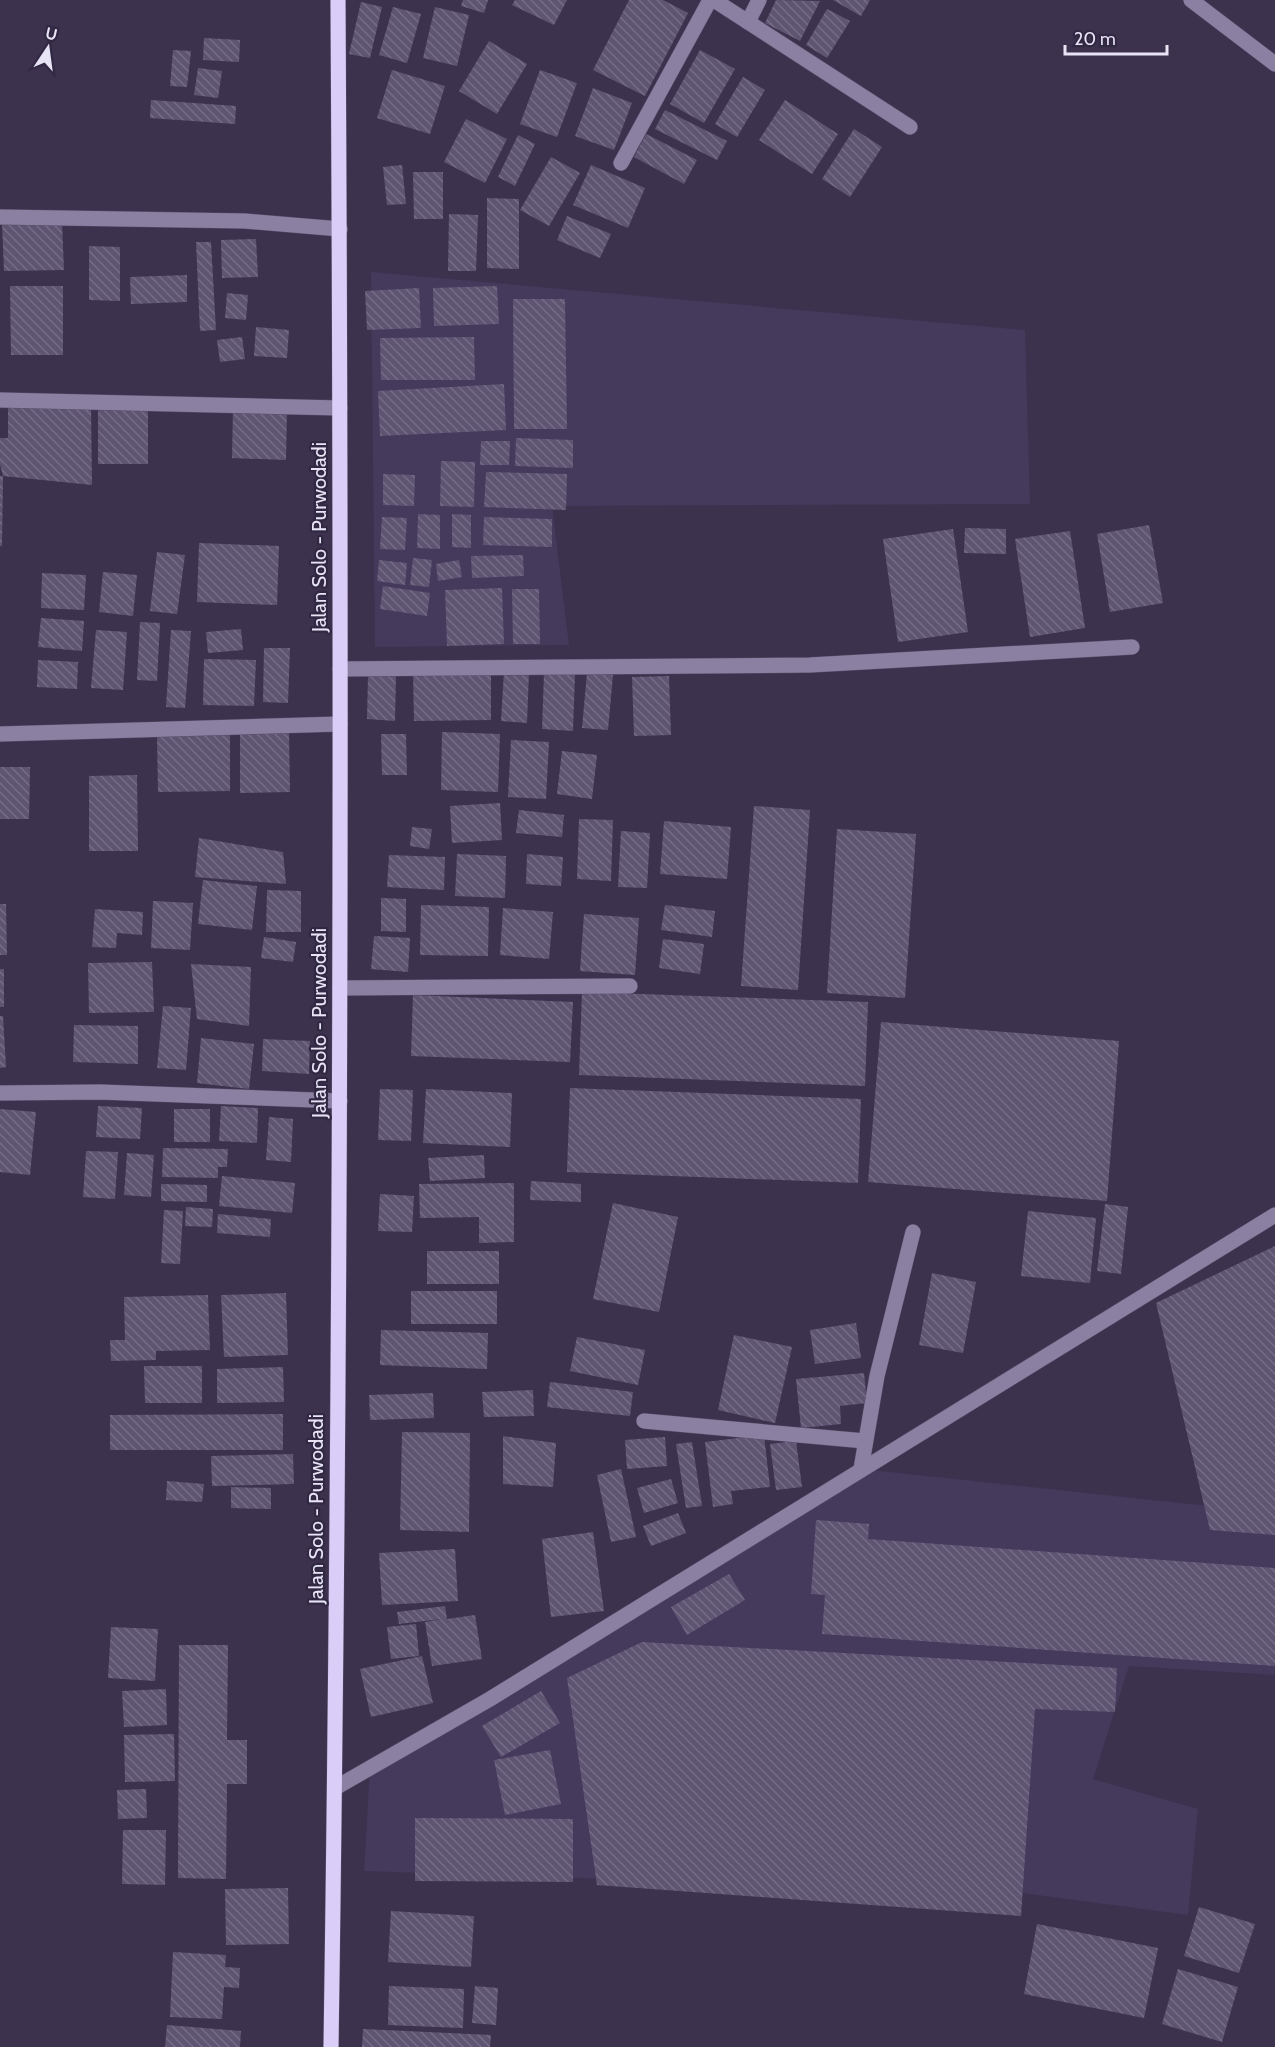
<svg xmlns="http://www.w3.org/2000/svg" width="1275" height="2047" viewBox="0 0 1275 2047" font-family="Cabin,sans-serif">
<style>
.built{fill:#45395c}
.building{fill:url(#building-back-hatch)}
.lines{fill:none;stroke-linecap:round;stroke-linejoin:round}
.minor-casing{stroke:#584e69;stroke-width:16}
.major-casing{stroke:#584e69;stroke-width:16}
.minor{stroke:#8b80a2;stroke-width:15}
.major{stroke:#dacdf7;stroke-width:15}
.labels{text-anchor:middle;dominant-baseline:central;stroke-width:4.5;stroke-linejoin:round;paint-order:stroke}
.street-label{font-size:20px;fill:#e8e3f5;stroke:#312843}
</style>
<defs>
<pattern id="building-back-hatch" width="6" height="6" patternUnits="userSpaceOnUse" patternTransform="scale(1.5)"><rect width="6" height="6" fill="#5e5572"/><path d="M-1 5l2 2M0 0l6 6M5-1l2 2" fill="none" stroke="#756d87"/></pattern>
</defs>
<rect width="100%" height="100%" fill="#3c324e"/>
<!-- built -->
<g class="built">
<path d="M371,272L1025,330L1030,504L552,506L569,645L375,647Z"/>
<path d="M861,1469L1275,1513V1675L1129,1666L1093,1779L1198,1809L1188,1915L1022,1893L364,1871L370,1768Z"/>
</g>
<!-- building -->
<g class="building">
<path d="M463,0H488L484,13L461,6Z"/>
<path d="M515,0H567L554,25L512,5Z"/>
<path d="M629,0H663L688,13L645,96L593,70Z"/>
<path d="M776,0L820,1L800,41L765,23Z"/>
<path d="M833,0H870L861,16Z"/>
<path d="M361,2L382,7L370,58L349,54Z"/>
<path d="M393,7L421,14L407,63L379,55Z"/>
<path d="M435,7L469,15L457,66L423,58Z"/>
<path d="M827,9L850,21L827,58L806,45Z"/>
<path d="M204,38L240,40L239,62L203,60Z"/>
<path d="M489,41L527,64L497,114L459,91Z"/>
<path d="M173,50L191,51L187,87L170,86Z"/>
<path d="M700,50L735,69L704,123L670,104Z"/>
<path d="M198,68L222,71L218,98L194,95Z"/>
<path d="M392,70L445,86L430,134L377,118Z"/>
<path d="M540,70L577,83L557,137L520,124Z"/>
<path d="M743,77L765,90L737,137L715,124Z"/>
<path d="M593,88L632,103L614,150L575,136Z"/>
<path d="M151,100L236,106L235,124L150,118Z"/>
<path d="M785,100L838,134L812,174L759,140Z"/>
<path d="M665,110L727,141L717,160L655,129Z"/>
<path d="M466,119L507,139L485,183L444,162Z"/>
<path d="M854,129L882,147L850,197L822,179Z"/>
<path d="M646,134L697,160L684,184L634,157Z"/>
<path d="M518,135L535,144L515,186L498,177Z"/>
<path d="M551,157L580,173L549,226L520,210Z"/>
<path d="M402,165L406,204L387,205L383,167Z"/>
<path d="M591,165L645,188L628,228L573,205Z"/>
<path d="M413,172H443V219H414Z"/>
<path d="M487,198L519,199V269L487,268Z"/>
<path d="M449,214L478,215L476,271H448Z"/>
<path d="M567,216L611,234L600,258L557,240Z"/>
<path d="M62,222L64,270L4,271L2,223Z"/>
<path d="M256,239L258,277L222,278L221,240Z"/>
<path d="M196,242H211L216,330L200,331Z"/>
<path d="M89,246L120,247V301L89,300Z"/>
<path d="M187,275V302L131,304L130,277Z"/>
<path d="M10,286H63V355H11Z"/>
<path d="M497,286L499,324L434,326L433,288Z"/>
<path d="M419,288L421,328L367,330L365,291Z"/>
<path d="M227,293L248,295L246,320L225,318Z"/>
<path d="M513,299H565L567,429H514Z"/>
<path d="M256,327L289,330L287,358L254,356Z"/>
<path d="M242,337L245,359L220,362L217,340Z"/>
<path d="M474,337L475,380H381L380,338Z"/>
<path d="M504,384L506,430L380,436L378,391Z"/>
<path d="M91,405L92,485L3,476L0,464V438H8V406Z"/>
<rect x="98" y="408" width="50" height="56"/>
<path d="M233,408L287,410L286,460L232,458Z"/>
<path d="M516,438L573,440V468L515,466Z"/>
<path d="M481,441H510L509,465H480Z"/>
<path d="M441,461L475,462L474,507L440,506Z"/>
<path d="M486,472L567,474L566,510L484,507Z"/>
<path d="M383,474L415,475L414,506L383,505Z"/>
<path d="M0,476H3L2,546H0Z"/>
<path d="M418,514L440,515V549L417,548Z"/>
<path d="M452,514L471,515V548L452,547Z"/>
<path d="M382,517L407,518L405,550L380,549Z"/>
<path d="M484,517L552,519V547L483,545Z"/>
<path d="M1149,525L1163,603L1110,612L1097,534Z"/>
<path d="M965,528L1006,529V554L964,553Z"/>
<path d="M953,529L968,632L898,642L883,539Z"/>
<path d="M1070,531L1085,628L1030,637L1015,539Z"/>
<path d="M199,543L279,546L277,605L197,602Z"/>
<path d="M157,552L185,555L177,614L150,611Z"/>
<path d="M523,555L524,576L472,578L471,556Z"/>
<path d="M413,558L432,560L429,587L410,585Z"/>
<path d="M379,560L407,563L405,585L377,581Z"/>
<path d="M459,560L462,577L438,581L436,564Z"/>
<path d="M103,572L137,575L133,616L99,612Z"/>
<path d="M42,573L86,575L84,610L41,608Z"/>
<path d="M383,586L430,593L427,616L380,609Z"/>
<path d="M502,588L504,644L447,646L445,590Z"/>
<path d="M512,589H539L540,644H513Z"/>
<path d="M41,618L84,621L82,651L38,647Z"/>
<path d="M140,622L160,623L157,681L137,680Z"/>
<path d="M241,629L243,650L208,653L206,632Z"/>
<path d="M96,630L127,632L123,690L91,688Z"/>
<path d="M171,630L191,631L185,708L166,707Z"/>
<path d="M264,648H290L288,703L263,702Z"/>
<path d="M204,659L256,660L254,706L203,705Z"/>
<path d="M38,660L78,662L77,689L37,687Z"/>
<path d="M491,671V720L414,721L413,673Z"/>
<path d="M504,671L529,672L527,723L501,721Z"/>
<path d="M544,673L575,674L573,731L542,729Z"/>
<path d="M587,673L613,675L608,730L582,728Z"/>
<path d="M368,675H396L395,721L367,719Z"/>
<path d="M669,676L671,735L634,736L632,677Z"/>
<path d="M240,732H289L290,792L240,793Z"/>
<path d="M442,732L500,734L498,792L441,790Z"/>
<path d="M381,734H406L407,775H382Z"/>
<path d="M157,735H230V791L158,792Z"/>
<path d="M511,740L549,742L546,799L508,797Z"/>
<path d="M562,751L597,755L592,799L557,794Z"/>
<path d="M0,767H30L29,819H0Z"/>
<path d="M137,775L138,851H89V776Z"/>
<path d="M500,803L502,840L452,843L450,806Z"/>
<path d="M754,806L810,810L798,990L741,986Z"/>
<path d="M519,810L564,815L562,837L516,833Z"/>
<path d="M579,819L613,820L611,881L577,879Z"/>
<path d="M664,821L731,827L727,879L660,874Z"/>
<path d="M412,827L432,829L429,849L410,846Z"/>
<path d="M837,829L916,834L905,998L827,993Z"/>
<path d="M621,831L650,833L647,888L618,887Z"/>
<path d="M199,838L283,852L286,884L195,877Z"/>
<path d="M457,854L506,856L505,898L455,896Z"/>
<path d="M527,854L563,857L561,886L526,884Z"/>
<path d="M389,855L445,857L444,890L387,887Z"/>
<path d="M203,880L257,886L252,930L198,924Z"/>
<path d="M267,890L301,891V932H266Z"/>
<path d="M381,898L406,899V932L381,931Z"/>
<path d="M153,901L193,903L190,950L151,948Z"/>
<path d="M0,904H6L7,955H0Z"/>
<path d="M421,905L489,907L488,956L420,955Z"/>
<path d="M665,905L715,911L712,937L661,930Z"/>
<path d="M503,908L553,912L549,959L500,955Z"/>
<path d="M95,909L143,912L142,935L117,933L116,948L92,947Z"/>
<path d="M584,914L639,918L635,975L580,971Z"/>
<path d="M374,936L410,938L408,972L371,969Z"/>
<path d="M264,937L296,942L293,962L261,958Z"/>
<path d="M663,939L704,944L700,974L659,968Z"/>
<path d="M152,962L154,1012L89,1013L88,963Z"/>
<path d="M191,964L251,967L249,1026L197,1019Z"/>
<rect x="0" y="969" width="4" height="38"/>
<path d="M582,992L868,1002L865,1086L579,1075Z"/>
<path d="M413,995L573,1002L570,1062L411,1056Z"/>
<path d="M163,1006L191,1008L186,1070L157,1068Z"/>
<path d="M0,1016H3L6,1067L0,1068Z"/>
<path d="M881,1022L1119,1041L1107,1201L868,1182Z"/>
<path d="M74,1025L138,1026V1064L73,1062Z"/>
<path d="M201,1038L254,1044L249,1089L197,1083Z"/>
<path d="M263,1039L310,1041L309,1074L262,1071Z"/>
<path d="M570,1088L861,1099L858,1183L567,1172Z"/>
<path d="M380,1089L413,1090L411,1141L378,1140Z"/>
<path d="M426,1089L512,1093L510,1147L423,1143Z"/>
<path d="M98,1106L142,1108L140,1139L96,1137Z"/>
<path d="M221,1106L258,1108L257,1143L219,1141Z"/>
<path d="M0,1109L36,1112L30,1175L0,1172Z"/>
<rect x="174" y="1109" width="36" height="33"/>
<path d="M269,1117L293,1119L291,1162L266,1160Z"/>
<path d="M163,1148L228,1149L227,1167H218V1178L162,1177Z"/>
<path d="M86,1151L118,1152L115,1199L83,1197Z"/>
<path d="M127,1153L154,1155L151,1197L124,1195Z"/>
<path d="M484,1155L485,1178L430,1181L428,1158Z"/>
<path d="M222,1176L295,1183L292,1213L219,1206Z"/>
<path d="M531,1181L581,1184V1202L530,1200Z"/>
<path d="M514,1183V1242L479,1243V1217L420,1218L419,1184Z"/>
<path d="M161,1184L207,1185V1202L161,1201Z"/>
<path d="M380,1194L414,1196L412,1232L378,1231Z"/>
<path d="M613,1203L678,1217L659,1312L593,1299Z"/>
<path d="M1105,1204L1128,1207L1121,1274L1097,1271Z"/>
<path d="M186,1207L213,1209L212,1227L185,1226Z"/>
<path d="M164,1210L183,1211L180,1264L161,1263Z"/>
<path d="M1028,1211L1096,1218L1090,1283L1021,1276Z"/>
<path d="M218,1214L271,1219L270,1237L217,1233Z"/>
<path d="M1275,1246V1535L1210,1530L1156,1303Z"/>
<rect x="427" y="1251" width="72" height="33"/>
<path d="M932,1273L976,1282L963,1353L919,1345Z"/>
<rect x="411" y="1291" width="86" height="33"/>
<path d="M286,1293L288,1355L224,1357L221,1295Z"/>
<path d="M208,1295L210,1350L156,1351V1360L111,1361L110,1340H125L124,1297Z"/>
<path d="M856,1323L861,1358L815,1364L810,1330Z"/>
<path d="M381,1330L488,1333L487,1369L380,1365Z"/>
<path d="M734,1335L792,1347L775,1423L718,1410Z"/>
<path d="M577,1337L645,1350L638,1385L570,1371Z"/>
<path d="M144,1366H202V1403H145Z"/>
<path d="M283,1367L284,1402L217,1403V1369Z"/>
<path d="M864,1373L867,1403L840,1406L841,1424L801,1428L796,1379Z"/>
<path d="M550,1382L633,1392L630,1416L547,1407Z"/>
<path d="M533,1390L534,1416L484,1417L482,1392Z"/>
<path d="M433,1393L434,1418L370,1420L369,1395Z"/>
<path d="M283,1414V1450H110V1415Z"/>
<path d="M402,1432L470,1433L469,1532L400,1530Z"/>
<path d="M764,1435L770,1487L731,1491L733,1504L713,1507L705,1442Z"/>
<path d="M503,1436L556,1443L553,1487L503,1484Z"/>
<path d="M665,1437L667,1466L627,1469L625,1440Z"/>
<path d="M796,1441L802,1487L776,1490L770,1444Z"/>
<path d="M692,1442L702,1506L686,1508L676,1444Z"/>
<path d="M293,1454L294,1484L212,1486L211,1456Z"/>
<path d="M621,1469L636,1537L611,1542L597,1475Z"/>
<path d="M671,1479L678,1503L644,1513L637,1488Z"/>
<path d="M167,1481L204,1484L202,1502L166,1500Z"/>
<path d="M231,1487L271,1488V1509L231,1508Z"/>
<path d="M678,1513L686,1533L651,1546L643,1526Z"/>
<path d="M816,1520L869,1524L868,1539L1275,1568V1666L822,1634L825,1595L811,1594Z"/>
<path d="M593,1532L604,1611L551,1617L542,1539Z"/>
<path d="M455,1549L458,1601L382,1605L379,1553Z"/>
<path d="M729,1574L745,1600L687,1635L671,1607Z"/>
<path d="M445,1606L447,1619L475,1615L482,1659L432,1666L425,1622L442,1619L399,1624L397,1612Z"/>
<path d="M416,1624L419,1656L391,1659L387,1627Z"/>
<path d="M111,1627L158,1629L155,1681L108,1678Z"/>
<path d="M642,1642L1117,1668L1115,1712L1035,1709L1021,1916L597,1885L567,1678Z"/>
<path d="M179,1645H228L227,1740H247V1784H227L226,1879L178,1878Z"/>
<path d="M422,1656L433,1703L371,1717L360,1669Z"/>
<path d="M166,1689L167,1725L124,1727L122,1691Z"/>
<path d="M541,1691L560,1723L501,1757L482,1726Z"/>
<path d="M174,1734L175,1781L125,1782L124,1735Z"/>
<path d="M550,1750L561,1804L505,1815L494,1760Z"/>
<path d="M146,1789L147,1818L118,1819L117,1790Z"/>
<path d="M415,1818L573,1819V1882L415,1881Z"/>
<path d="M123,1830H166L165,1885L122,1884Z"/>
<path d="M288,1888L289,1944L226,1945L225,1889Z"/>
<path d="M1199,1907L1255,1924L1239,1973L1184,1956Z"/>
<path d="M391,1911L474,1916L471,1967L388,1962Z"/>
<path d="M1037,1924L1158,1948L1144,2018L1024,1994Z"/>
<path d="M173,1952L226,1955L225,1967L240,1968L239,1988L224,1987L222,2019L170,2017Z"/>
<path d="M1178,1969L1238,1987L1222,2042L1162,2024Z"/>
<path d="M389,1986L464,1989L463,2028L388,2025Z"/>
<path d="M475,1986L498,1988L496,2025L472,2023Z"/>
<path d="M167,2025L241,2031L240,2047H165Z"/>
<path d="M363,2029L491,2035L490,2047H362Z"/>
</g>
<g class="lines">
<!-- minor casing -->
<g class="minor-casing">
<g id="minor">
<path d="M714,0L910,127"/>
<path d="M1191,0L1275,64"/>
<path d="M748,22L759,0"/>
<path d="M621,163L710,0"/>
<path d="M0,217L245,221L340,229"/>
<path d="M0,400L340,408"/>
<path d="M340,669L810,665L1132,647"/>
<path d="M0,734L340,724"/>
<path d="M340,988L630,986"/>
<path d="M0,1093L100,1092L340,1101"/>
<path d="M644,1421L865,1441"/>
<path d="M861,1469L877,1376L913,1232"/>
<path d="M335,1788L490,1699L1275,1215"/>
</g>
</g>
<!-- major casing -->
<g class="major-casing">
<path id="major" d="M331,2047C341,1365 342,682 338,0"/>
</g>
<!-- minor -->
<use href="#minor" class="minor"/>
<!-- major -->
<use href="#major" class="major"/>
</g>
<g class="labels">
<!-- street labels -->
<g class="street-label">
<text transform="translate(319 537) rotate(-90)">Jalan Solo - Purwodadi</text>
<text transform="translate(319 1023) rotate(-90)">Jalan Solo - Purwodadi</text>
<text transform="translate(316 1509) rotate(-90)">Jalan Solo - Purwodadi</text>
</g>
</g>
<!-- north arrow -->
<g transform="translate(48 48) rotate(13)" stroke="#312843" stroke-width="4.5" paint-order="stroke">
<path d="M0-4.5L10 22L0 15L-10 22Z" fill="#e8e3f5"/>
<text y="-9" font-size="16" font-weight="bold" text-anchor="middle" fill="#e8e3f5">U</text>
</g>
<!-- scale -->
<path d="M1065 45v9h102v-9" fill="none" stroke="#e8e3f5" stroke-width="3"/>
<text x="1074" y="45" font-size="18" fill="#e8e3f5" stroke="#312843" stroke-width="4.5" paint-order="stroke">20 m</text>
</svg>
